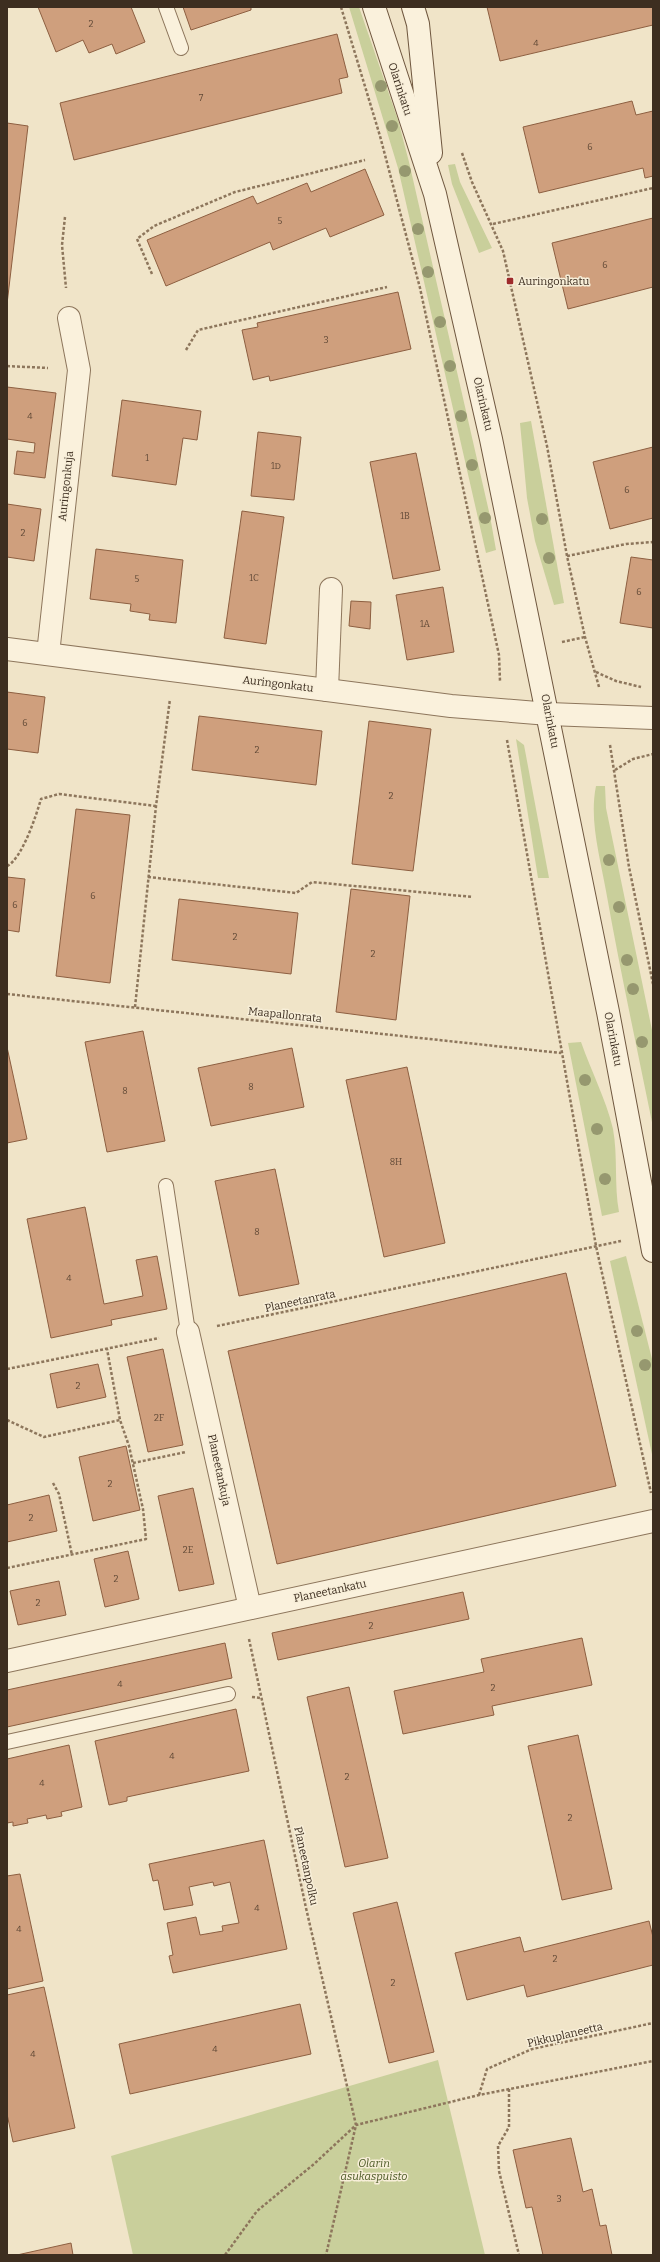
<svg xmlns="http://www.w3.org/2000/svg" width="660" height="2262" viewBox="0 0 660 2262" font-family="Bitter,serif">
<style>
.green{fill:#c9cf9b}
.building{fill:#cf9f7d;stroke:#8d5f41}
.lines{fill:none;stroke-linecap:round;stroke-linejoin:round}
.service-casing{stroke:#8d765c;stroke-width:16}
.minor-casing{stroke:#8d765c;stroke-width:24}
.tertiary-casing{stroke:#8d765c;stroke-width:24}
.secondary-casing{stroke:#6f573f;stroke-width:24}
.path{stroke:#8d765c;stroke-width:2.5;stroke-dasharray:3 2;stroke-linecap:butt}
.service{stroke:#faf1dc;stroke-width:14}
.minor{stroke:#faf1dc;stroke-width:22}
.tertiary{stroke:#faf1dc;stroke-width:22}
.secondary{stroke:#faf1dc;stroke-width:22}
.tree{fill:#96986f}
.poi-dot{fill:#9e2a2b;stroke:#f7eed8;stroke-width:1.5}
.labels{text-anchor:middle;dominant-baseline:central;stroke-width:3;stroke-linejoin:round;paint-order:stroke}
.number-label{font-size:9px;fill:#624a37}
.street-label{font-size:11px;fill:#3d2e20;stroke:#f7eed8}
.poi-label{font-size:11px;fill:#3d2e20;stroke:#f7eed8;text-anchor:start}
.park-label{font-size:11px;font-style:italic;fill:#4d5a26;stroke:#f7eed8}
</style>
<rect width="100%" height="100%" fill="#f0e4c8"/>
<!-- green -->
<g class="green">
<path d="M349,7H359L398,120L409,162L490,516L496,550L486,553L398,168Z"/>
<path d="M455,164L460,182L492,248L479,253L452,184L448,165Z"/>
<path d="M531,421L564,603L554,605L535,541L527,498L520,423Z"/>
<path d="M516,739L524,745L549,878H538Z"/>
<path d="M596,786H605L606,808L653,1035V1127C637,1048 620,970 606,891C600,857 589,820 596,786Z"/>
<path d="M581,1042C591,1071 606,1099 613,1129C618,1156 614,1185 619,1212L602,1216L568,1043Z"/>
<path d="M626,1256L653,1363V1459L610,1261Z"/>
<path d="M438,2060L485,2255H133L111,2156Z"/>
</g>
<!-- building -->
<g class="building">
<path d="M38,7H131L145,42L116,54L112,44L89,53L83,40L56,52Z"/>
<path d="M183,7H251V10L191,30Z"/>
<path d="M487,7H653V25L500,61Z"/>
<path d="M337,34L348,77L339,79L342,93L74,160L60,103Z"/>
<path d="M632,101L636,115L653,111V176L645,178L643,168L539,193L523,127Z"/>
<path d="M7,123L28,126L7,304Z"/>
<path d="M365,169L384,215L330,237L326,228L273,250L270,242L166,286L147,240L253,196L257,204L307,183L311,192Z"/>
<path d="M653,218V287L568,309L552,243Z"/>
<path d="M398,292L411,349L270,381L269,376L253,380L242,330L258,327L257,323Z"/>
<path d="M7,387L56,393L45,478L14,474L17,451L34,453L35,443L7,439Z"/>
<path d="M122,400L201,411L197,440L183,438L176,485L112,476Z"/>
<path d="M258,432L301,437L294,500L251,496Z"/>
<path d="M653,447V518L610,529L593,462Z"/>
<path d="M416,453L440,570L393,579L370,462Z"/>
<path d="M7,504L41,509L34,561L7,557Z"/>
<path d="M242,511L284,517L266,644L224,638Z"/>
<path d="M96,549L183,560L176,623L149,620L150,614L130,611L131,604L90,599Z"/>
<path d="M631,557L653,560V628L620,623Z"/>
<path d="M443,587L454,652L407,660L396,595Z"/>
<path d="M351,601L371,602L370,629L349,626Z"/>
<path d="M7,692L45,697L38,753L7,749Z"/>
<path d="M199,716L322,731L316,785L192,770Z"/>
<path d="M369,721L431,729L413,871L352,864Z"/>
<path d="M76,809L130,815L110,983L56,976Z"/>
<path d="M7,877L25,879L19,932L7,930Z"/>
<path d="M351,889L410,896L396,1020L336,1012Z"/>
<path d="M179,899L298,913L291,974L172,960Z"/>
<path d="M143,1031L165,1141L107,1152L85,1042Z"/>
<path d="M7,1047L27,1139L7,1143Z"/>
<path d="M292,1048L304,1107L211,1126L198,1068Z"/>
<path d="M407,1067L445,1243L384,1257L346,1080Z"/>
<path d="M275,1169L299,1284L239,1296L215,1181Z"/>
<path d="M85,1207L104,1304L143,1296L136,1260L157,1256L167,1309L111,1320L112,1325L51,1338L27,1219Z"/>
<path d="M566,1273L616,1486L277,1564L228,1351Z"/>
<path d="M163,1349L183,1445L148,1452L127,1357Z"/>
<path d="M98,1364L106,1397L57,1408L50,1374Z"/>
<path d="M126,1446L140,1510L93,1521L79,1457Z"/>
<path d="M193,1488L214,1584L179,1591L158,1496Z"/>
<path d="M49,1495L57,1531L7,1542V1505Z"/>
<path d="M128,1551L139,1599L105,1607L94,1559Z"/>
<path d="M59,1581L66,1615L18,1625L10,1591Z"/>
<path d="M463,1592L469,1619L278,1660L272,1633Z"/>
<path d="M582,1638L592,1685L492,1706L494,1715L403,1734L394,1691L484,1672L481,1659Z"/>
<path d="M225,1643L232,1678L7,1727V1690Z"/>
<path d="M349,1687L388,1858L345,1867L307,1697Z"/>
<path d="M236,1709L249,1771L127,1797V1801L109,1805L95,1741Z"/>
<path d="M578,1735L612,1889L562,1900L528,1746Z"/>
<path d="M69,1745L82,1807L61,1812L62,1816L47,1819L46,1815L27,1819L28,1823L13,1826V1822L7,1823V1759Z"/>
<path d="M264,1840L287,1949L173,1973L169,1956L173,1955L167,1923L196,1917L200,1935L223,1931L222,1926L239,1923L230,1882L214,1886L213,1882L189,1887L193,1905L164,1910L158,1880L153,1881L149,1864Z"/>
<path d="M20,1874L43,1981L7,1989V1876Z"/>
<path d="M397,1902L434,2052L389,2063L353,1913Z"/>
<path d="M649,1921L653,1937V1965L527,1997L524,1985L467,2000L455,1953L520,1937L524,1952Z"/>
<path d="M44,1987L75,2128L13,2142L7,2114V1995Z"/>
<path d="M300,2004L311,2054L130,2094L119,2044Z"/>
<path d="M571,2138L583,2192L592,2189L600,2226L606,2225L612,2255H543L532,2207L526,2208L513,2150Z"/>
<path d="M71,2243L73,2255H17Z"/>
</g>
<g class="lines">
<!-- service casing -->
<g class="service-casing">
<g id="service">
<path d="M166,7L181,48"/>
<path d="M166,1186L188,1332"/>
<path d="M7,1742L228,1694"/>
</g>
</g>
<!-- minor casing -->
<g class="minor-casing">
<g id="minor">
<path d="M7,649L451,706L549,714"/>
<path d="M48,654L79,370L69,318"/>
<path d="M327,690L331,589"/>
<path d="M188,1332L250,1608"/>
<path d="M7,1661L653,1521"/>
</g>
</g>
<!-- tertiary casing -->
<g class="tertiary-casing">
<path id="tertiary" d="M549,714L653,718"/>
</g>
<!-- secondary casing -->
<g class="secondary-casing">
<g id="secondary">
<path d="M374,7L435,194L491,439L608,1012L653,1251"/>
<path d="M413,7L418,24L431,153"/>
</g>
</g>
<!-- path -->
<g class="path">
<path d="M341,7L380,136L420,288L499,655L500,681"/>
<path d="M462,153L472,182L503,251L547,446L567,556L585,637L599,687"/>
<path d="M65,217L62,245L66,288"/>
<path d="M493,224L653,188"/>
<path d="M152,274L137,239L154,226L235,192L365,160"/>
<path d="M186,350L198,330L387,287"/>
<path d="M7,366L48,368"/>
<path d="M567,556L626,544L653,542"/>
<path d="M562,642L585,637"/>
<path d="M596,672L616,681L641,687"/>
<path d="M507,740L596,1246L651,1493"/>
<path d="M610,745L629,867L653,984"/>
<path d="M615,770L633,759L653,754"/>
<path d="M7,866C22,859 36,816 41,799L59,794L156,806"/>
<path d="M148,877L296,893L312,882L473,897"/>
<path d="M7,994L561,1053"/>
<path d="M135,1007L156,806L170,699"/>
<path d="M217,1326L621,1241"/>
<path d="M7,1369L159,1338"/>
<path d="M7,1420L44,1437L120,1420"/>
<path d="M133,1463L186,1452"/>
<path d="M53,1483L59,1494L72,1555"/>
<path d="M7,1568L146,1539L143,1509L129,1446L120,1420L107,1349"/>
<path d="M249,1639L306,1908L356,2125L326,2255"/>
<path d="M252,1697L261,1698"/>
<path d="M509,2089V2127L498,2146L499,2171L519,2255"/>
<path d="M479,2095L487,2069L532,2049L653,2023"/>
<path d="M225,2255L257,2211L314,2164L356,2125L479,2095L653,2061"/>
</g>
<!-- service -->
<use href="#service" class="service"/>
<!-- minor -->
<use href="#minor" class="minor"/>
<!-- tertiary -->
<use href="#tertiary" class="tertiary"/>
<!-- secondary -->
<use href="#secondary" class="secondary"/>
</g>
<!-- trees -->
<g class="tree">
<circle cx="381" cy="86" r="6"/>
<circle cx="392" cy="126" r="6"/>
<circle cx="405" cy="171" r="6"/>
<circle cx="418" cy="229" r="6"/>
<circle cx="428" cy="272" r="6"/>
<circle cx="440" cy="322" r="6"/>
<circle cx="450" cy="366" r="6"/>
<circle cx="461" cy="416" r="6"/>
<circle cx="472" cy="465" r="6"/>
<circle cx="485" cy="518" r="6"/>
<circle cx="542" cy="519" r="6"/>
<circle cx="549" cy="558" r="6"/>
<circle cx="609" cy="860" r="6"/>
<circle cx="619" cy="907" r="6"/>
<circle cx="627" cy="960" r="6"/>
<circle cx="633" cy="989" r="6"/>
<circle cx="642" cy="1042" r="6"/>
<circle cx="585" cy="1080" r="6"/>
<circle cx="597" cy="1129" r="6"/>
<circle cx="605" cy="1179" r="6"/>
<circle cx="637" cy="1331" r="6"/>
<circle cx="645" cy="1365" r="6"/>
</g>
<!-- markers -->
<rect class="poi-dot" x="506" y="277" width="8" height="8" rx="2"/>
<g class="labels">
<!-- number labels -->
<g class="number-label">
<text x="91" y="24">2</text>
<text x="536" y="43">4</text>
<text x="201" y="98">7</text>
<text x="590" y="147">6</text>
<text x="280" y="221">5</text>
<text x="605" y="265">6</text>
<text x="326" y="340">3</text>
<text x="30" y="416">4</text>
<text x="147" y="458">1</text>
<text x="276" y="466">1D</text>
<text x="627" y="490">6</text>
<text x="405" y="516">1B</text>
<text x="23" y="533">2</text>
<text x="254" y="578">1C</text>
<text x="137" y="579">5</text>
<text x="639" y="592">6</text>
<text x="425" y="624">1A</text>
<text x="25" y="723">6</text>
<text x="257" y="750">2</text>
<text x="391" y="796">2</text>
<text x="93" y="896">6</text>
<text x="15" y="905">6</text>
<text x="235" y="937">2</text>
<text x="373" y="954">2</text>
<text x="251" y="1087">8</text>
<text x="125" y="1091">8</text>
<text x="396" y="1162">8H</text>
<text x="257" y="1232">8</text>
<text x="69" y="1278">4</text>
<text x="78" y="1386">2</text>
<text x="159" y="1418">2F</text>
<text x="110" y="1484">2</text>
<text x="31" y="1518">2</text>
<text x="188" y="1550">2E</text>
<text x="116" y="1579">2</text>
<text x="38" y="1603">2</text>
<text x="371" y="1626">2</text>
<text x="120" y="1684">4</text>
<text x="493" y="1688">2</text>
<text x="172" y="1756">4</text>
<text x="347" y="1777">2</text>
<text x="42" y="1783">4</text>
<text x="570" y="1818">2</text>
<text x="257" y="1908">4</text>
<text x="19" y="1929">4</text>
<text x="555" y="1959">2</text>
<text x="393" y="1983">2</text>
<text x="215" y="2049">4</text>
<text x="33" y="2054">4</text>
<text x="559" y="2199">3</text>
</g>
<!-- street labels -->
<g class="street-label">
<text transform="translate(400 89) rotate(72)">Olarinkatu</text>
<text transform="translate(483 404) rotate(77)">Olarinkatu</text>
<text transform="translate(66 486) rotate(-84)">Auringonkuja</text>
<text transform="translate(278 684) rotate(7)">Auringonkatu</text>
<text transform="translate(550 721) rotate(79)">Olarinkatu</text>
<text transform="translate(285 1015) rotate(6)">Maapallonrata</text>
<text transform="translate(613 1039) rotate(79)">Olarinkatu</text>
<text transform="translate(300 1301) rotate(-12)">Planeetanrata</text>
<text transform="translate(219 1470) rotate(78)">Planeetankuja</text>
<text transform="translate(330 1591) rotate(-12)">Planeetankatu</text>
<text transform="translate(306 1866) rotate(78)">Planeetanpolku</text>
<text transform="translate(565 2035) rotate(-13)">Pikkuplaneetta</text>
</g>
<!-- poi labels -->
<g class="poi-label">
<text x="518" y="281">Auringonkatu</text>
</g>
<!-- park labels -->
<g class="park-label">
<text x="374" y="2163">Olarin<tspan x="374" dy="13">asukaspuisto</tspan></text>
</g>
</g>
<!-- border -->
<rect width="660" height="2262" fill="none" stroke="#3d2e20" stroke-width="16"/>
</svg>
